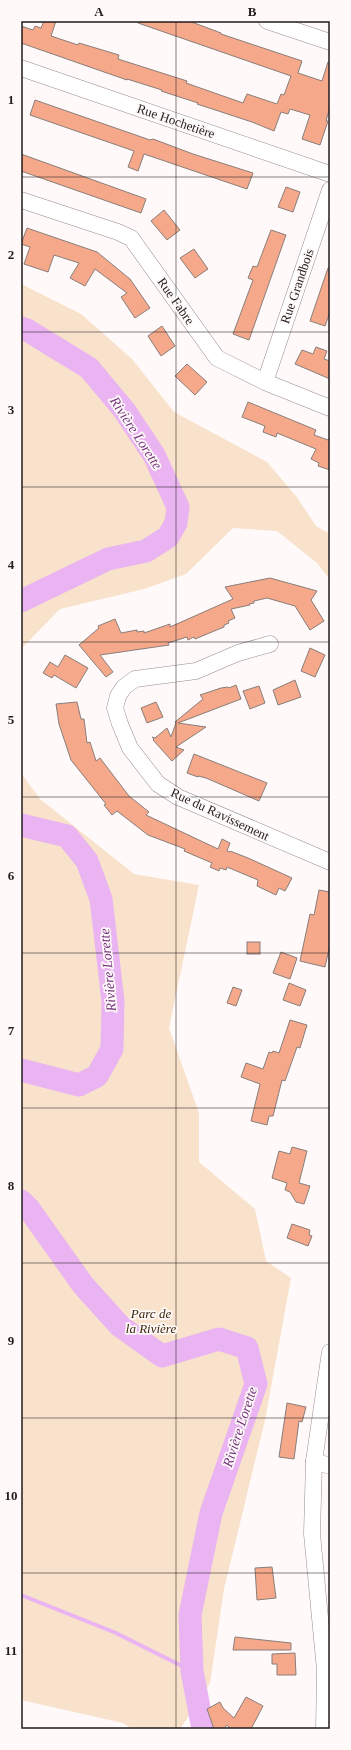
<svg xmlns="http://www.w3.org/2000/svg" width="351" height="1750" viewBox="0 0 351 1750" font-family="'Times New Roman',serif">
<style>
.green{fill:#f8e2cb}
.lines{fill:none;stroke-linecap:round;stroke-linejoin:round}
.stream{stroke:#e9b4f1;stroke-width:4}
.river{stroke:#e9b4f1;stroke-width:23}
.building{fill:#f5a88a;stroke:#897e7a}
.minor-casing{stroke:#998c8d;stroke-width:17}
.minor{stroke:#fff;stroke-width:16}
.grid{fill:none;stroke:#211d1d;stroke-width:1;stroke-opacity:0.55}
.labels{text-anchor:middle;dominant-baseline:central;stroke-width:3.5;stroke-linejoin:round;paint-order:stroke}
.street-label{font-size:13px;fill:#211d1d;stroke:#fff9f9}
.park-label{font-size:13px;font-style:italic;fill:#3c260a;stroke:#fff9f9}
.water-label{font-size:14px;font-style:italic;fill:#73357d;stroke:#fff9f9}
.neatline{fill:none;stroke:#211d1d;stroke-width:1.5}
.grid-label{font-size:13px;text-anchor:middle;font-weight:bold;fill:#211d1d}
</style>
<rect width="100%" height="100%" fill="#fff9f9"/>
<!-- green -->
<g class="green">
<path d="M21,284L81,314L132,359L174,412L267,462L296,496L316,526L330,534V580L317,563L277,531L233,528L186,574L144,589L60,609L21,649Z"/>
<path d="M21,773L40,799L134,874L199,885L169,1028L199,1113V1162L255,1209L266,1261L291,1278L265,1420L224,1589L210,1683L180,1729H132L123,1723L21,1700Z"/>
</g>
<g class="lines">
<!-- stream -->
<path class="stream" d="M21,1595L116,1633L192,1671"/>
<!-- river -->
<g class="river">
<path d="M21,328L27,330L89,368L124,410L154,455L178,507L176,523L168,537L146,551L108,559L21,601"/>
<path d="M21,825L67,836L87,861L101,899L113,1001L112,1049L97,1076L79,1085L21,1070"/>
<path d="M21,1201L29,1209L83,1285L120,1326L162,1356L219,1339L247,1348L256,1384L211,1513L190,1615L192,1671L203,1729"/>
</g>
</g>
<!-- building -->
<g class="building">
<path d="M44,21H56L51,36L78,45L79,43L119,55L118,59L187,81L186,83L243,103L247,94L277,104L281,94L284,95L291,76L138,23V21H189L221,33V34L302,61L298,73L322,81L328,62L330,63V107L326,121H328L320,145L302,139L310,115L290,109L288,114L281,112L274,131L252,122L197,104L198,103L161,91L162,90L127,79V80L21,43V26L33,30L35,26L41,28Z"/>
<path d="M35,100L150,140L153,139L193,154L253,173L247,189L144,154L138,171L128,167L134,151L30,115Z"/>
<path d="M21,154L146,199L141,213L21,171Z"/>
<path d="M286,187L300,192L293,212L278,207Z"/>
<path d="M164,210L180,230L167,240L151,221Z"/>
<path d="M27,228L97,252L130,279L150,308L135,318L121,297L127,293L95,269L85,286L70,278L79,263L54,255L48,272L24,264L30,247L21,244Z"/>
<path d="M271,230L286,235L249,340L233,334L253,280L248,278L253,266L257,267Z"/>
<path d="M194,249L208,269L195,278L180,258Z"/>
<path d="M328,268H330V312L325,326L310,321Z"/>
<path d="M162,326L175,346L161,356L148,336Z"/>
<path d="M316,347L327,351L324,359L330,361V379L295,364L302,350L313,354Z"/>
<path d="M187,364L207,382L195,395L175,376Z"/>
<path d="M248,402L316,430L314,435L328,440L330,438V470L318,466L319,463L311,459L316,449L277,433L276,437L263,432L265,426L242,417Z"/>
<path d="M270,578L317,591L311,600L324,621L310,630L295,606L267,598L254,601V603L249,604L250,605L231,609L235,618L228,621L229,623L224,625V627L195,639L194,637L188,640L187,637L168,643L169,645L100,655L113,672L106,677L79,645L99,628L98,626L115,619L121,633L137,630V632L144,631V633L170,624V627L233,599L225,587Z"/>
<path d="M310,648L325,655L315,677L301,671Z"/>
<path d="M65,655L88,668L76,688L54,675L52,678L43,673L50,662L58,667Z"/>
<path d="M295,680L301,697L278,705L273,690Z"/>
<path d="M236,685L241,699L178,723L206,727L176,747L184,750L172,761L153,740L154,739L152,737L155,738L167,728L171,737L176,723L175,722L203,699L200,695L221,688L228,687L229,688Z"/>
<path d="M259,686L265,703L250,709L243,691Z"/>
<path d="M77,702L81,719H84L87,743L90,742L96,761L100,758L129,796L149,812L146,815L218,849L222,839L230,843L227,851L229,852L230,851L248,858L292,878L285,891L279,888L276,895L257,886L258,880L227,867L226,870L220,868L219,871L210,867L212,863L184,851L185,849L148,835L117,811L112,815L104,805L106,804L71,760L59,724L56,704Z"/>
<path d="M156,702L163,717L147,723L141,708Z"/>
<path d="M194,754L267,783L259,801L206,778L198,776V777L187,773Z"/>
<path d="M319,890L330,892V945L325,967L300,961L310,914L314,915Z"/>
<rect x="247" y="942" width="13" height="12"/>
<path d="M281,952L297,958L290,979L273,973Z"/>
<path d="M289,983L306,990L300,1006L283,1000Z"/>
<path d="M233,987L242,990L236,1006L227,1003Z"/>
<path d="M290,1020L307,1025L300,1048L297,1047L285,1081L282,1080L273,1116H269L267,1125L251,1121L260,1084L241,1077L246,1063L263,1069L269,1052L272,1053L273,1051L279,1053Z"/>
<path d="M292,1147L307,1151L299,1183L310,1186L304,1204L296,1202L290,1192L285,1190L287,1183L272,1178L279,1151L290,1154Z"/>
<path d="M292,1224L310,1230L309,1235L312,1236L308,1246L287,1238Z"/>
<path d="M287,1403L306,1407L302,1422L299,1421L294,1459L279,1457Z"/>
<path d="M272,1567L276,1598L257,1600L255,1568Z"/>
<path d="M235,1637L291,1643V1650H233Z"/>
<path d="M295,1653L296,1675H277V1664H272V1654Z"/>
<path d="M246,1697L263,1706L251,1729H228L229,1727L227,1725L224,1729H214L207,1709L220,1702L223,1708L234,1718Z"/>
</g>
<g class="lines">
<!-- minor casing -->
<g class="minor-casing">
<g id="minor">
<path d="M267,21L330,42"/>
<path d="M21,68L330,174"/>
<path d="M21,200L118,232L131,238L217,358L265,382L330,408"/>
<path d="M265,382L330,190"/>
<path d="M270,644L238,653L196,671L135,679L124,687L118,696L115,708L120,724L130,748L158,784L178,797L330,862"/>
<path d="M314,1461L330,1466"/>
<path d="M324,1729L325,1670L312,1534L314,1461L330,1352"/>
</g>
</g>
<!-- minor -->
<use href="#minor" class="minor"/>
</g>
<!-- grid -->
<path class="grid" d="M176,21V1729M21,177H330M21,332H330M21,487H330M21,642H330M21,797H330M21,953H330M21,1108H330M21,1263H330M21,1418H330M21,1573H330"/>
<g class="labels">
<!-- street labels -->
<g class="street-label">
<text transform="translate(176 121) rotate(19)">Rue Hochetière</text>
<text transform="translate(297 286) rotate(-71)">Rue Grandbois</text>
<text transform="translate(176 301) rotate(55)">Rue Fabre</text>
<text transform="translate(220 814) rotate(25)">Rue du Ravissement</text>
</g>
<!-- park labels -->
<g class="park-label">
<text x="151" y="1313">Parc de<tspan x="151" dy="15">la Rivière</tspan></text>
</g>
<!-- water labels -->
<g class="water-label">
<text transform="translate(136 433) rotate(57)">Rivière Lorette</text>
<text transform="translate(108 970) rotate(-95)">Rivière Lorette</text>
<text transform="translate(240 1427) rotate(-72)">Rivière Lorette</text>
</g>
</g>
<!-- border -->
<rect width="351" height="1750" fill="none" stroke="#fff9f9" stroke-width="44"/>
<rect x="22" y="22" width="307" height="1706" class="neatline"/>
<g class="grid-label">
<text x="99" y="16">A</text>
<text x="252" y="16">B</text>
<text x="11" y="104">1</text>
<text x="11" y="259">2</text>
<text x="11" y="414">3</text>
<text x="11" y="569">4</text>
<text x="11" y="724">5</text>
<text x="11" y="880">6</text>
<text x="11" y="1035">7</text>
<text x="11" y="1190">8</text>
<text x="11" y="1345">9</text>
<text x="11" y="1500">10</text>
<text x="11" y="1655">11</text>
</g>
</svg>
